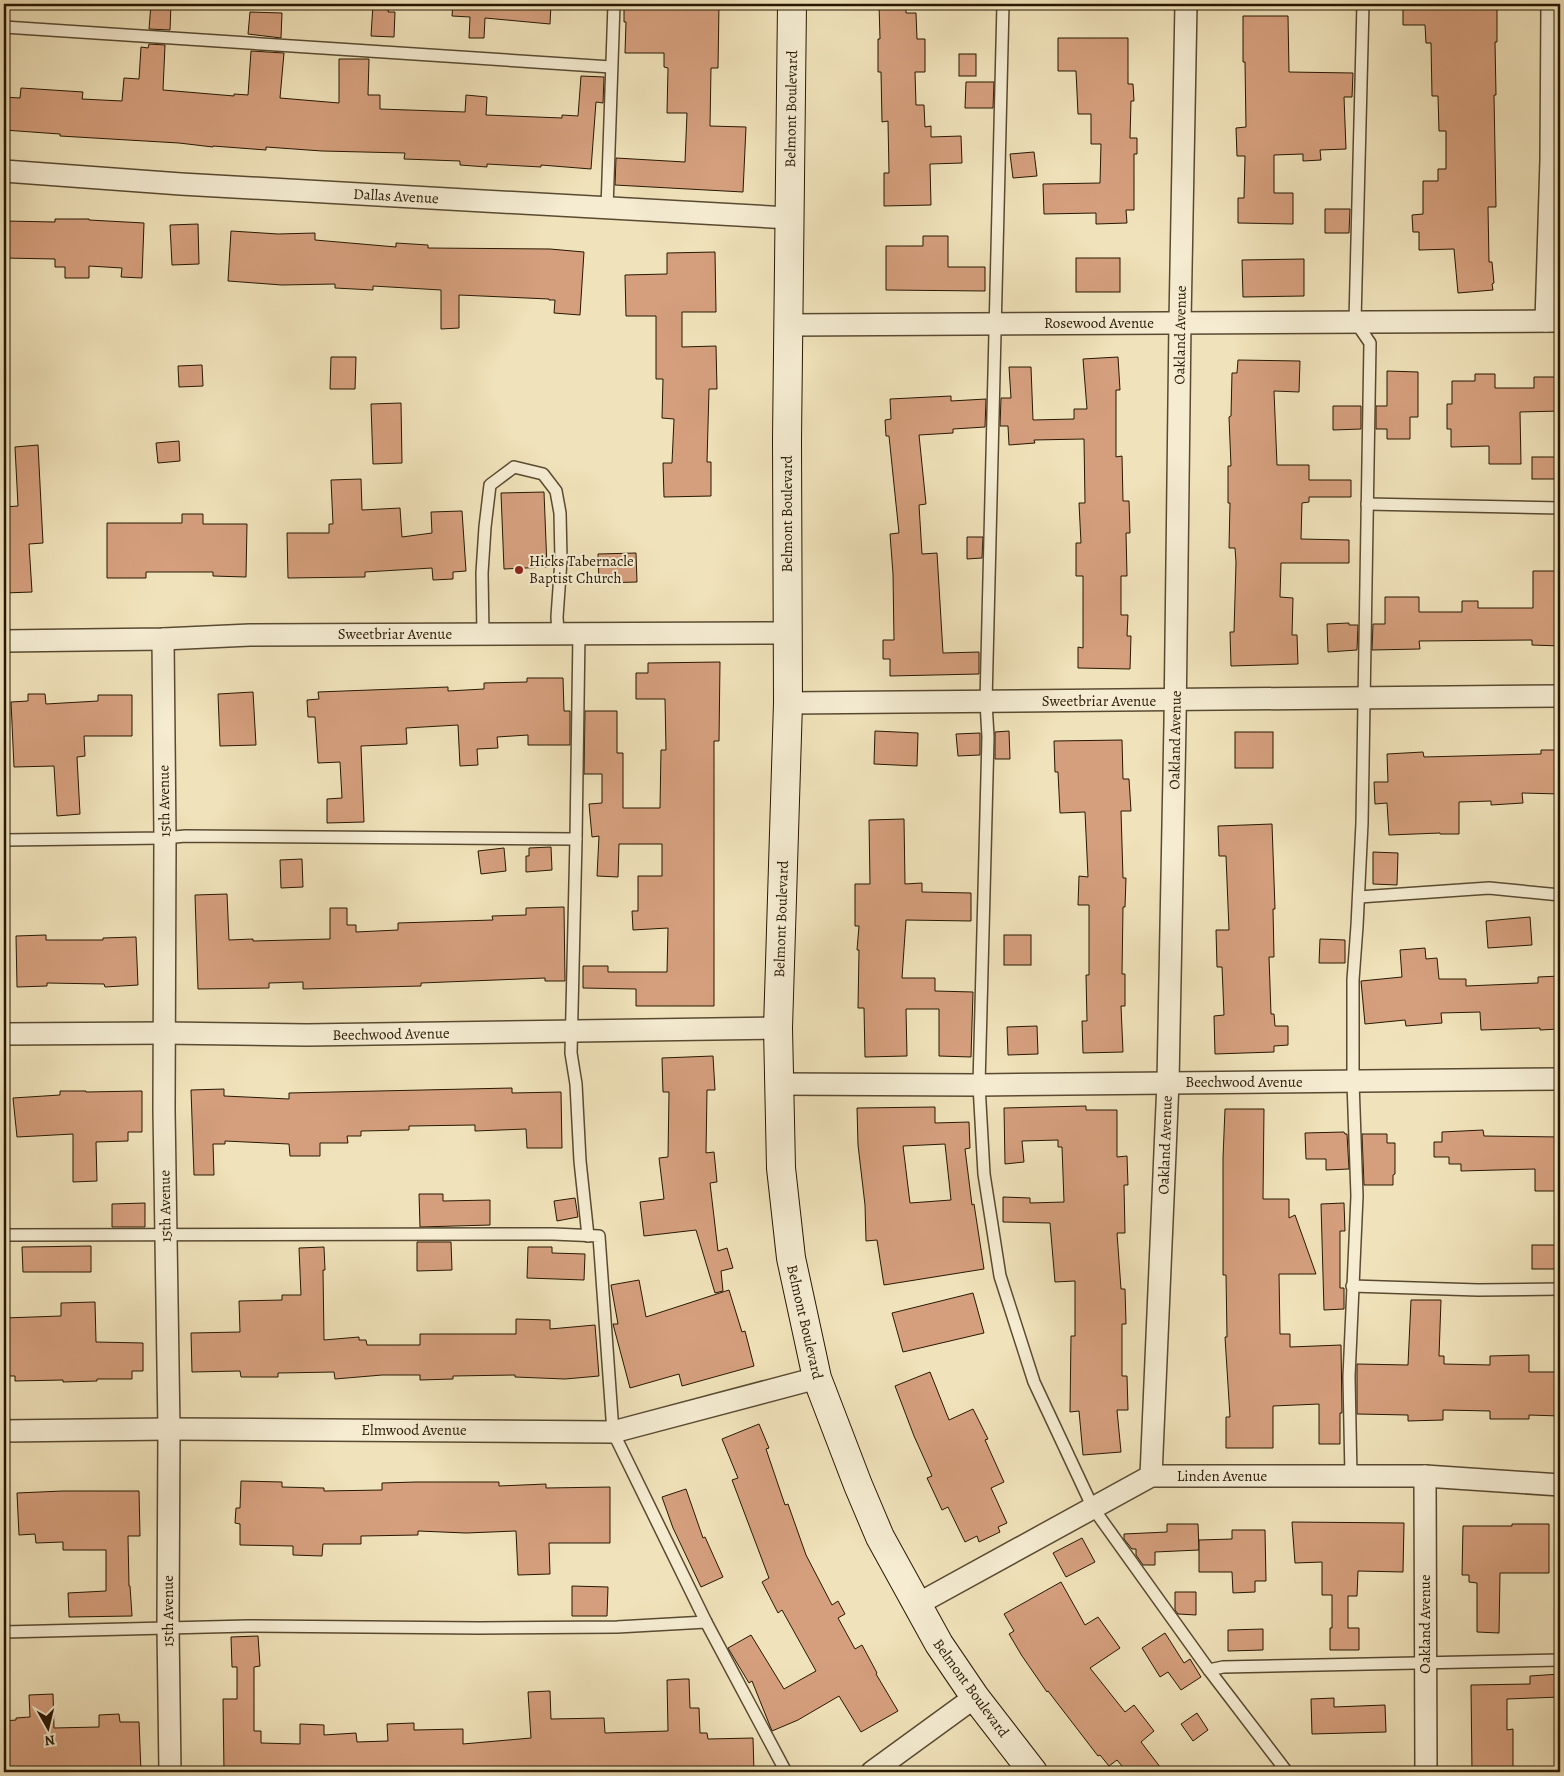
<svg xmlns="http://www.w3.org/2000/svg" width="1564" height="1776" viewBox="0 0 1564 1776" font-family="Alegreya,serif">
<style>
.building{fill:#d59f7d;stroke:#271803;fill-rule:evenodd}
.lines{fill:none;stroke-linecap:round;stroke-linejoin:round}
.lane-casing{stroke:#594a31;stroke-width:14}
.street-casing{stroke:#594a31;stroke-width:24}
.secondary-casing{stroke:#271803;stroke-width:30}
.lane{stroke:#f5ecd2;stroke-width:11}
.street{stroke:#f5ecd2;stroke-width:21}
.secondary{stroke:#f5ecd2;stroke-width:28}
.poi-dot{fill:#8f2418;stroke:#f5ecd2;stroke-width:2}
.labels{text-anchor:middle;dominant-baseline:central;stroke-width:4;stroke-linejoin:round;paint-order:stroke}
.street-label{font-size:15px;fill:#271803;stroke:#f5ecd2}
.poi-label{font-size:15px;fill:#271803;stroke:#f5ecd2;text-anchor:start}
</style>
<rect width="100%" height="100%" fill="#f0e2ba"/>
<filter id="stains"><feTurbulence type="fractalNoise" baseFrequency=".004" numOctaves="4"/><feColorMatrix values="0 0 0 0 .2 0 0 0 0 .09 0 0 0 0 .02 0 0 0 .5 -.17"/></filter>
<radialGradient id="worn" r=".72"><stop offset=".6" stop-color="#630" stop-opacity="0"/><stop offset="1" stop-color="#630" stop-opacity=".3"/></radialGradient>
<!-- building -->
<g class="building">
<path d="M151,4H171L170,30L149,29Z"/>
<path d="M373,4H389L388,12H395L394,37L371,36Z"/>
<path d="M453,4H551L550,24L485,18L484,38H469L470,17L452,16Z"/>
<path d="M624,4H719L718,68H711L710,126L746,127L743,192L615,185L616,158L685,162L687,113H667L668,68L664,67V53H625L626,22H624Z"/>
<path d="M879,4H906V13H916L917,39H925V72H915L916,105H924L925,127L931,126V137L961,136L962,163L930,164L931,205L884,206V173H889L888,121L882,122L881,72H878V39H880Z"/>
<path d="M1497,4V42H1495L1496,95H1494L1496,207H1488L1489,262H1492L1494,283L1492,284L1493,290L1458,293L1454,249L1419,250V232H1413L1412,215L1423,214V181H1438V169H1446V131H1439L1438,96H1432L1431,43H1426L1425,25H1403V5Z"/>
<path d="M250,12L282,13L281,38L248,34Z"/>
<path d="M1243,16H1288L1289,72L1353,73L1352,97H1344L1346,149L1320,150L1321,160L1303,161V154L1274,155V193H1293V224L1238,223V198H1244L1245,156H1237L1236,128L1246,127L1245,62H1243Z"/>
<path d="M1058,38H1128V84H1133L1134,101H1131L1130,138H1137V154H1134V210H1126L1127,223L1096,224V213L1044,214L1043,184L1100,183L1101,144H1091V114H1078L1076,71H1058Z"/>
<path d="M149,44L165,45L163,90L234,96V94L248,95L251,51L284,53L280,98L339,103V59H369L368,95H380V109L465,112L466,95L487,97L486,115L562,118V115L578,116L581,76L604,77L603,103L596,102L591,169L541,165V167L487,164V167L460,165V161L404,159L405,153L322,151L266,147V150L213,146V147L179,143L60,136V134L4,130V97L20,98L21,88L83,92L82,99L122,101L124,78L139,79L141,47L148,48Z"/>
<rect x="959" y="54" width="17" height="22"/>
<path d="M966,82H994L993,108H965Z"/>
<path d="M1034,152L1037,176L1013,178L1010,154Z"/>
<path d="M1325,209H1350L1349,233H1325Z"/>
<path d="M55,219H89V220L144,223L142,278L121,277L122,268L89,266V278H65V267H55V259L4,258V221L55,222Z"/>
<path d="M198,224L199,264L172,265L170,225Z"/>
<path d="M231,231L278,234L315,233V240L396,247V243L428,245V248L550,249L584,252L580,315L554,313L555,300H549V299L459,295V328L441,329V290L373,286V290L335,288V284L282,285L228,281Z"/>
<path d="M923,236H948V267H985V291L886,290V246H923Z"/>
<path d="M715,252L716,312H682V347L716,346L717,389H709L707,462H711V496L664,497L663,463H672L674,419L662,418L663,379H656V316H626L625,275L667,274V253Z"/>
<rect x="1076" y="258" width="44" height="34"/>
<path d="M1304,259V296L1243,297L1242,260Z"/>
<path d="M331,357H356L355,389H330Z"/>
<path d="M1118,357L1120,390H1116V457L1122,456L1123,501H1129L1130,533H1126L1127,576H1121V615H1128L1127,636H1131L1130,669L1078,668V647L1083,648V576H1076V543H1081L1079,503H1085L1084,439L1034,440L1035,443L1009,445L1008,426H1000L1001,398H1011L1009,367H1031L1033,420L1074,419V409H1087L1083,359Z"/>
<path d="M1238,360L1300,361L1299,392L1274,391L1277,465H1309V480H1351V497H1309V502L1302,503L1301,539L1349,540V563H1281L1280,597L1293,598L1292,635H1297L1298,664L1231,666L1230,632H1234L1236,562L1235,548H1229L1230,503H1228V466H1231L1229,417L1231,416L1232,373H1237Z"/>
<path d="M202,365L203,386L179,387L178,366Z"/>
<path d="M1387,371L1418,372V417H1410V439H1387V429H1376V406H1387Z"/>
<path d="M1475,374H1495V388H1534V377H1560V411L1520,412L1521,464H1489V446L1451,447V429H1447V404H1452V381H1475Z"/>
<path d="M951,396V401L986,399L985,427L953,429V433L919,435L926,504L919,505L922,554L937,553L943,653L979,652V674L890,676V659H883V640H894L893,574L890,534L899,533L889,436H886L885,420L891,419L890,399Z"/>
<path d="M401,403L402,463L373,464L371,404Z"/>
<path d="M1333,406H1361V429L1333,430Z"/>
<path d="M179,441L180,461L158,463L156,443Z"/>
<path d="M38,445L43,543L29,544L32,592L4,593V507L18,506L15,447Z"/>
<rect x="1532" y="457" width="28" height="22"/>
<path d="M361,479L362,510L400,508L402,537L432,533L431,512L462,511L466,571L453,572V579L433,580L432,568L365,572V577L288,578L287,533H329V524H333L331,480Z"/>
<path d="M544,492L547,567L504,569L501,493Z"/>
<path d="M182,514H203V524H247L246,577L213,576V572H146V578H107V523H182Z"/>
<path d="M967,537H983L982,558L967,559Z"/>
<path d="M636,553L637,582L599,583L598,554Z"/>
<path d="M1533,571H1560V646L1532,645V640L1419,641L1420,649L1372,650L1373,624H1385V597H1419V612H1462V601H1478V608H1533Z"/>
<path d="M1349,623V625H1358L1357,650L1328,652L1327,624Z"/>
<path d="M720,662L719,741H714V1006H636V989L583,988V966H608V972H667L668,928L633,930L632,911H638V876H662V844H619L618,877L597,876L599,836L592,837L589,804L602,803V774H584L585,711H617V753H623V808H660L661,750H666L665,699H636V673H648V663Z"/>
<path d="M527,678H563L564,711H570V745H528V735L497,737L498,748L477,749L478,765L460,766L458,725L406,728L407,744L361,746L364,822L327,823V799L342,798L340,762L318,763L315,717H308L307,700L319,699L318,692L448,687V691L484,689V683L527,682Z"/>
<path d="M253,692L256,745L220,746L218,694Z"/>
<path d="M28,694H45L46,704L98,701V695H132V736H84L85,756L77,757L80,814L57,816L54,766L14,767L11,702L28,701Z"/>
<path d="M875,731L918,733L917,766L874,764Z"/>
<path d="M1009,731L1010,759H995V732Z"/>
<rect x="1235" y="732" width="38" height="36"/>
<path d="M980,733V755L958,756L956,734Z"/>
<path d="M1122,740L1123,779H1129L1131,811H1121L1123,878H1126L1125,907H1123L1122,974H1125V1006H1121L1123,1052L1083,1053L1082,1021H1087L1086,975H1089V905H1078L1079,876L1088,877L1085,812L1060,813L1058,772H1055L1054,741Z"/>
<path d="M1541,750H1560V794L1522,793L1523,803L1491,805V801L1459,802V834H1440V833L1389,835L1387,803L1375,804L1374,782H1388L1387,754L1423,752L1424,757L1541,754Z"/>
<path d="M904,819L905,884L922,883V892L971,893V921L906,920L902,978H935V991L973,992L971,1057L939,1056V1009H906L907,1056L865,1057L864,1008H858L859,950H857L859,926H855V884H870L869,820Z"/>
<path d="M1272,824L1275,909H1273L1274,957H1269L1271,1014H1274L1275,1026H1288V1045L1274,1046V1052L1215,1054L1214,1016L1224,1015L1222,967H1217L1216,930H1229L1226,856H1219L1218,826Z"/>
<path d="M551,847L552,870L526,872V856H529V848Z"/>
<path d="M504,848L506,871L481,874L478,851Z"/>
<path d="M1373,852L1398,853L1397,885L1373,884Z"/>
<path d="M302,859L303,887L281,888L280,860Z"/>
<path d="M227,894L229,940L253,939V941L330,939V908H347V925H356V932L398,930V923L493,920L492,916L526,915V908L564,907L565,981H545V978L421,983V986L303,989V982L269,983V988L198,989L195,895Z"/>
<path d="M1530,917L1532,945L1488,948L1486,921Z"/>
<path d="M46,935V940H103V938L136,937L138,985L105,987L104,984L47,983V986L17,987L16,936Z"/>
<rect x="1004" y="935" width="27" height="30"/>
<path d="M1320,939L1345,940V963H1319Z"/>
<path d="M1425,948L1426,959L1437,958L1439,979H1466V986L1538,983V977L1560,976L1559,1029L1540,1030V1028L1481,1030L1480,1012L1441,1013L1442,1023L1406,1026L1405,1020L1365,1024L1361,981L1402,977L1400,950Z"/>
<path d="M1037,1026L1038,1054L1008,1055L1007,1027Z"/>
<path d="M713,1056L715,1090H707L706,1153L714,1152L717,1182L710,1183L718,1251L727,1248L733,1268L721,1271L723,1291L715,1293L696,1230L644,1236L640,1202L664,1199L659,1158L668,1157L669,1092H663L662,1058Z"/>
<path d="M512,1088V1093L561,1092L562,1148H527L526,1129L475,1131V1125L409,1126V1130L361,1131V1136H347L348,1143H320V1156H290L289,1144L225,1141V1144H213L214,1175H194L191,1090L224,1089V1096L289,1099V1093Z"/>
<path d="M60,1091H86V1092L142,1091V1132H128V1141L96,1142L97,1181L73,1182V1134L17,1137L13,1098L60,1095Z"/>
<path d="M1086,1106V1110H1117V1157L1127,1156L1128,1185H1124L1125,1233H1117L1121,1289H1125L1126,1324H1122V1376H1127L1128,1410H1117L1121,1452L1083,1455L1079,1411L1070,1412L1071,1336H1075V1281L1055,1282L1050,1223L1003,1222V1197L1030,1198V1203L1064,1202L1062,1147H1058V1140L1022,1141L1024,1162L1005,1164L1004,1108Z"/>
<path d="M935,1107V1123L969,1122L970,1148L965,1149L972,1205L974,1204L984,1269L884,1285L877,1240L866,1241L865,1205L858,1145L857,1108ZM945,1144L951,1200L910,1203L903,1146Z"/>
<path d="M1225,1109H1264L1263,1199H1289V1218L1295,1215L1316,1274H1279L1280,1334H1290V1347L1341,1345L1342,1413H1340V1444H1319V1404L1273,1406V1448H1226V1417H1230L1225,1337H1227L1226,1275H1223V1158Z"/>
<path d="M1483,1130L1484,1136L1560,1137V1191H1535V1169L1461,1171V1164H1449V1157H1434V1142H1442V1132Z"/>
<path d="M1344,1132L1345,1134H1347L1349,1169L1326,1170V1159H1306L1305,1133Z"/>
<path d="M1362,1134H1387V1143H1395V1174L1393,1175V1185H1364Z"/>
<path d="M419,1194H443V1201L490,1200V1225L420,1227Z"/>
<path d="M575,1198L578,1217L557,1221L554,1201Z"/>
<path d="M145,1203V1227H112V1204Z"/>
<path d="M1344,1203L1345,1231H1340V1288H1344V1309L1324,1310L1321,1204Z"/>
<path d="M417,1242H451L452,1270L417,1271Z"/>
<rect x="1532" y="1245" width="26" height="24"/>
<path d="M91,1246V1272H23L22,1247Z"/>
<path d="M324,1247L325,1270H323L324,1340L359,1337V1340H366L367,1345H420V1334H516V1319L550,1320V1329L595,1325L599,1376L565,1379L515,1377V1375L453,1376V1379L420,1380V1375H382L335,1379L334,1372L278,1373V1377H241L240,1371L192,1372L191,1333L240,1332L239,1301L282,1300V1295H301L299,1248Z"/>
<path d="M528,1247H552V1253L585,1254L584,1280L527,1278Z"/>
<path d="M639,1280L646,1317L729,1290L742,1332L745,1331L754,1366L682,1386L679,1374L630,1388L613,1324H618L611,1285Z"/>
<path d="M973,1293L984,1333L903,1352L892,1313Z"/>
<path d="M1411,1300H1441L1439,1356H1444V1364L1490,1365V1356L1529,1355V1372H1560V1416L1529,1415V1419H1490V1411L1443,1410V1420L1408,1421V1415L1357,1414V1364L1408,1365Z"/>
<path d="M95,1302L96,1342L143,1343V1371H132V1379H97V1381L63,1382V1380L15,1381V1376H4V1318L61,1316V1303Z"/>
<path d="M930,1372L949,1420L973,1409L988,1439L985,1440L1004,1482L991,1488L1007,1523L998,1527L1000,1532L979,1542L977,1536L965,1542L948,1507L942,1510L927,1478L932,1476L914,1436L895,1386Z"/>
<path d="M759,1424L769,1448L766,1449L785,1505L788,1504L806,1555L832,1605L838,1601L845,1614L838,1618L855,1649L862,1645L877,1673L876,1674L898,1711L861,1732L839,1696L798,1720L772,1731L752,1681L749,1683L728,1648L751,1635L784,1689L816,1671L782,1610L778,1613L762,1582L769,1578L732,1480L738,1478L722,1439Z"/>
<path d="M241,1481L282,1482V1487L324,1488V1491L382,1490V1483L416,1482H499V1486L546,1484V1488L610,1487V1543H549L550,1574L518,1575L516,1531L466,1533L418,1531V1535L361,1536V1544H323L322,1556L293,1555V1546L240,1545V1524L235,1523L236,1508H240Z"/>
<path d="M686,1489L703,1538L705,1537L723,1577L701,1587L673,1528L662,1497Z"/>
<path d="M63,1491H139L140,1536H128L129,1586H130L132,1616L69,1617L68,1593L106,1591V1550H63V1542L36,1543L35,1534L19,1535L17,1493Z"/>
<path d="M1292,1522L1404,1523L1403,1572L1358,1571L1357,1596H1348V1628H1359V1650H1330V1628H1332V1595H1322V1562L1295,1563Z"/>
<path d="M1167,1524H1198L1199,1550L1155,1552V1565H1143L1136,1555V1549H1132L1124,1539V1534L1167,1532Z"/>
<path d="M1512,1524H1549V1573H1500L1499,1633L1477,1632V1583L1469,1582V1575H1462L1463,1526H1512Z"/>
<path d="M1232,1530H1265L1266,1581H1255V1592L1233,1593L1232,1572H1199V1540L1232,1539Z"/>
<path d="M1082,1538L1095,1562L1066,1577L1053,1553Z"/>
<path d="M1061,1582L1085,1625L1098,1617L1120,1648L1090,1668L1125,1712L1134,1705L1154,1731L1141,1742L1164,1772H1127L1117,1760L1109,1766L1100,1755L1098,1756L1048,1691L1047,1692L1022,1656L1009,1634L1014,1631L1004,1614Z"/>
<path d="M572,1586L608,1587L607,1616H572Z"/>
<path d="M1175,1592H1196V1615L1178,1614L1175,1610Z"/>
<path d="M1263,1629V1650L1228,1651V1630Z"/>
<path d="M1165,1633L1184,1663L1190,1659L1201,1677L1181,1690L1168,1672L1160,1677L1142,1648Z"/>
<path d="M258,1636L260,1666L254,1667V1731H261V1743L300,1744V1724L324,1725V1735L356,1733L357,1742L388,1741L387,1724L414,1723V1730L463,1729V1744L531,1738L528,1692L550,1691L551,1719L604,1718L605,1733L668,1731L667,1680L684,1679H689L690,1708H699L700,1733H707L708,1739L753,1738L754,1772H224L223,1699H237V1667H232L231,1637Z"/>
<path d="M1560,1674V1697L1507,1699V1730L1513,1729V1772H1472L1471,1685L1530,1684V1676Z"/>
<path d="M53,1694L54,1728L99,1727V1715L119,1714L120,1722H139L141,1772H4V1721L16,1720V1718L30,1717L29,1695Z"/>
<path d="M1334,1698V1707L1385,1705L1386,1732L1312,1734L1311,1699Z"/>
<path d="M1197,1713L1208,1730L1193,1741L1181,1724Z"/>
</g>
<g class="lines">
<!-- lane casing -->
<g class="lane-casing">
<g id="lane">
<path d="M1003,4L986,702L988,737L979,1085L984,1174L1000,1276L1034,1382L1093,1508L1209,1670L1287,1772"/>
<path d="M4,27L611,67"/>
<path d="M607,208L614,4"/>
<path d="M1367,504L1560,508"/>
<path d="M483,634L482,573L485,527L490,485L514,467L543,474L556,491L560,513L561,560L557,617L558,633"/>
<path d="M576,839L571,1053L576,1084L580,1161L588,1236"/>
<path d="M4,840L165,838L185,836L576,839L579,633"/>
<path d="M1359,897L1489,888L1560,895"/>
<path d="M4,1235L553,1234L599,1236L613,1432L706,1622L786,1772"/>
<path d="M1352,1286L1478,1290L1560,1289"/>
<path d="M1351,1476L1349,1377L1357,1196L1353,1082V980L1357,926L1362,823L1370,343L1355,321L1363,4"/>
<path d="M4,1632L248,1626L479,1628L617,1627L706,1622"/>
<path d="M1209,1670L1223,1667L1560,1660"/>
</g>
</g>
<!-- street casing -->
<g class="street-casing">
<g id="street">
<path d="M4,171L181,184L789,218"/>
<path d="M1546,321L1551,160L1552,4"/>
<path d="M788,325L1560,321"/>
<path d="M163,639L165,838L164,1110L169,1429L168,1627L170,1772"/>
<path d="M4,641L163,639L250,635L787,633"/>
<path d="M788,703L1560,696"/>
<path d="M4,1034L164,1033L307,1035L778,1028"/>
<path d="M778,1084L979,1085L1560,1079"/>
<path d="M4,1431L169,1429L613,1432L817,1378"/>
<path d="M1151,1476L1168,1082L1175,723L1180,322L1186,4"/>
<path d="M1425,1476L1426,1772"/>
<path d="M916,1605L1151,1476H1425L1560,1485"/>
<path d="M872,1772L975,1697"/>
</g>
</g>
<!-- secondary casing -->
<g class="secondary-casing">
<path id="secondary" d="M792,4L787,440L788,703L778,1028L781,1168L791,1258L817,1378L858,1485L880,1537L939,1644L975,1697L1033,1772"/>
</g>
<!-- lane -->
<use href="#lane" class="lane"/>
<!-- street -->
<use href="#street" class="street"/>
<!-- secondary -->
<use href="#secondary" class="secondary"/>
</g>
<!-- markers -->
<circle class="poi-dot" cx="519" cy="570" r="5"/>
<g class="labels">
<!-- street labels -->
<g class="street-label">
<text transform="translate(791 109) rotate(-89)">Belmont Boulevard</text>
<text transform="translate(396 196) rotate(3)">Dallas Avenue</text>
<text x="1099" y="323">Rosewood Avenue</text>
<text transform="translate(1180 335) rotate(-89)">Oakland Avenue</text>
<text transform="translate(787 514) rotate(-90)">Belmont Boulevard</text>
<text x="395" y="634">Sweetbriar Avenue</text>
<text x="1099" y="701">Sweetbriar Avenue</text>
<text transform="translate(1175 740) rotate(-89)">Oakland Avenue</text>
<text transform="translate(164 801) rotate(-91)">15th Avenue</text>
<text transform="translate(781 919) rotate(-88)">Belmont Boulevard</text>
<text transform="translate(391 1034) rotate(-1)">Beechwood Avenue</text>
<text x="1244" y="1082">Beechwood Avenue</text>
<text transform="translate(1165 1145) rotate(-88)">Oakland Avenue</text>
<text transform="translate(165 1206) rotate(-91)">15th Avenue</text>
<text transform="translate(805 1322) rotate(77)">Belmont Boulevard</text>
<text x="414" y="1430">Elmwood Avenue</text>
<text x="1222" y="1476">Linden Avenue</text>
<text transform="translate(168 1611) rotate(-90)">15th Avenue</text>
<text transform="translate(1425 1624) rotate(-90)">Oakland Avenue</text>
<text transform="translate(971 1688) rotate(54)">Belmont Boulevard</text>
</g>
<!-- poi labels -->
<g class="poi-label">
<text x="529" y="561">Hicks Tabernacle<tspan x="529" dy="17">Baptist Church</tspan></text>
</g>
</g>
<!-- margin -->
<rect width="1564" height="1776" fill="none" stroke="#f0e2ba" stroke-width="20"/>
<rect x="5" y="5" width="1554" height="1766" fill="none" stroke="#271803" stroke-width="2.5"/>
<rect x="10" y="10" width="1544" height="1756" fill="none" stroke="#271803"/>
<!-- north arrow -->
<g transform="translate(48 1728) rotate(172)" stroke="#f5ecd2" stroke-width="4" paint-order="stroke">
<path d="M0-4L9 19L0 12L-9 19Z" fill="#271803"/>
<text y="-8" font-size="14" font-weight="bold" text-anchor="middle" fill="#271803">N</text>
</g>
<rect width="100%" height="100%" filter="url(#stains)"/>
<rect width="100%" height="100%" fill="url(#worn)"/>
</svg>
